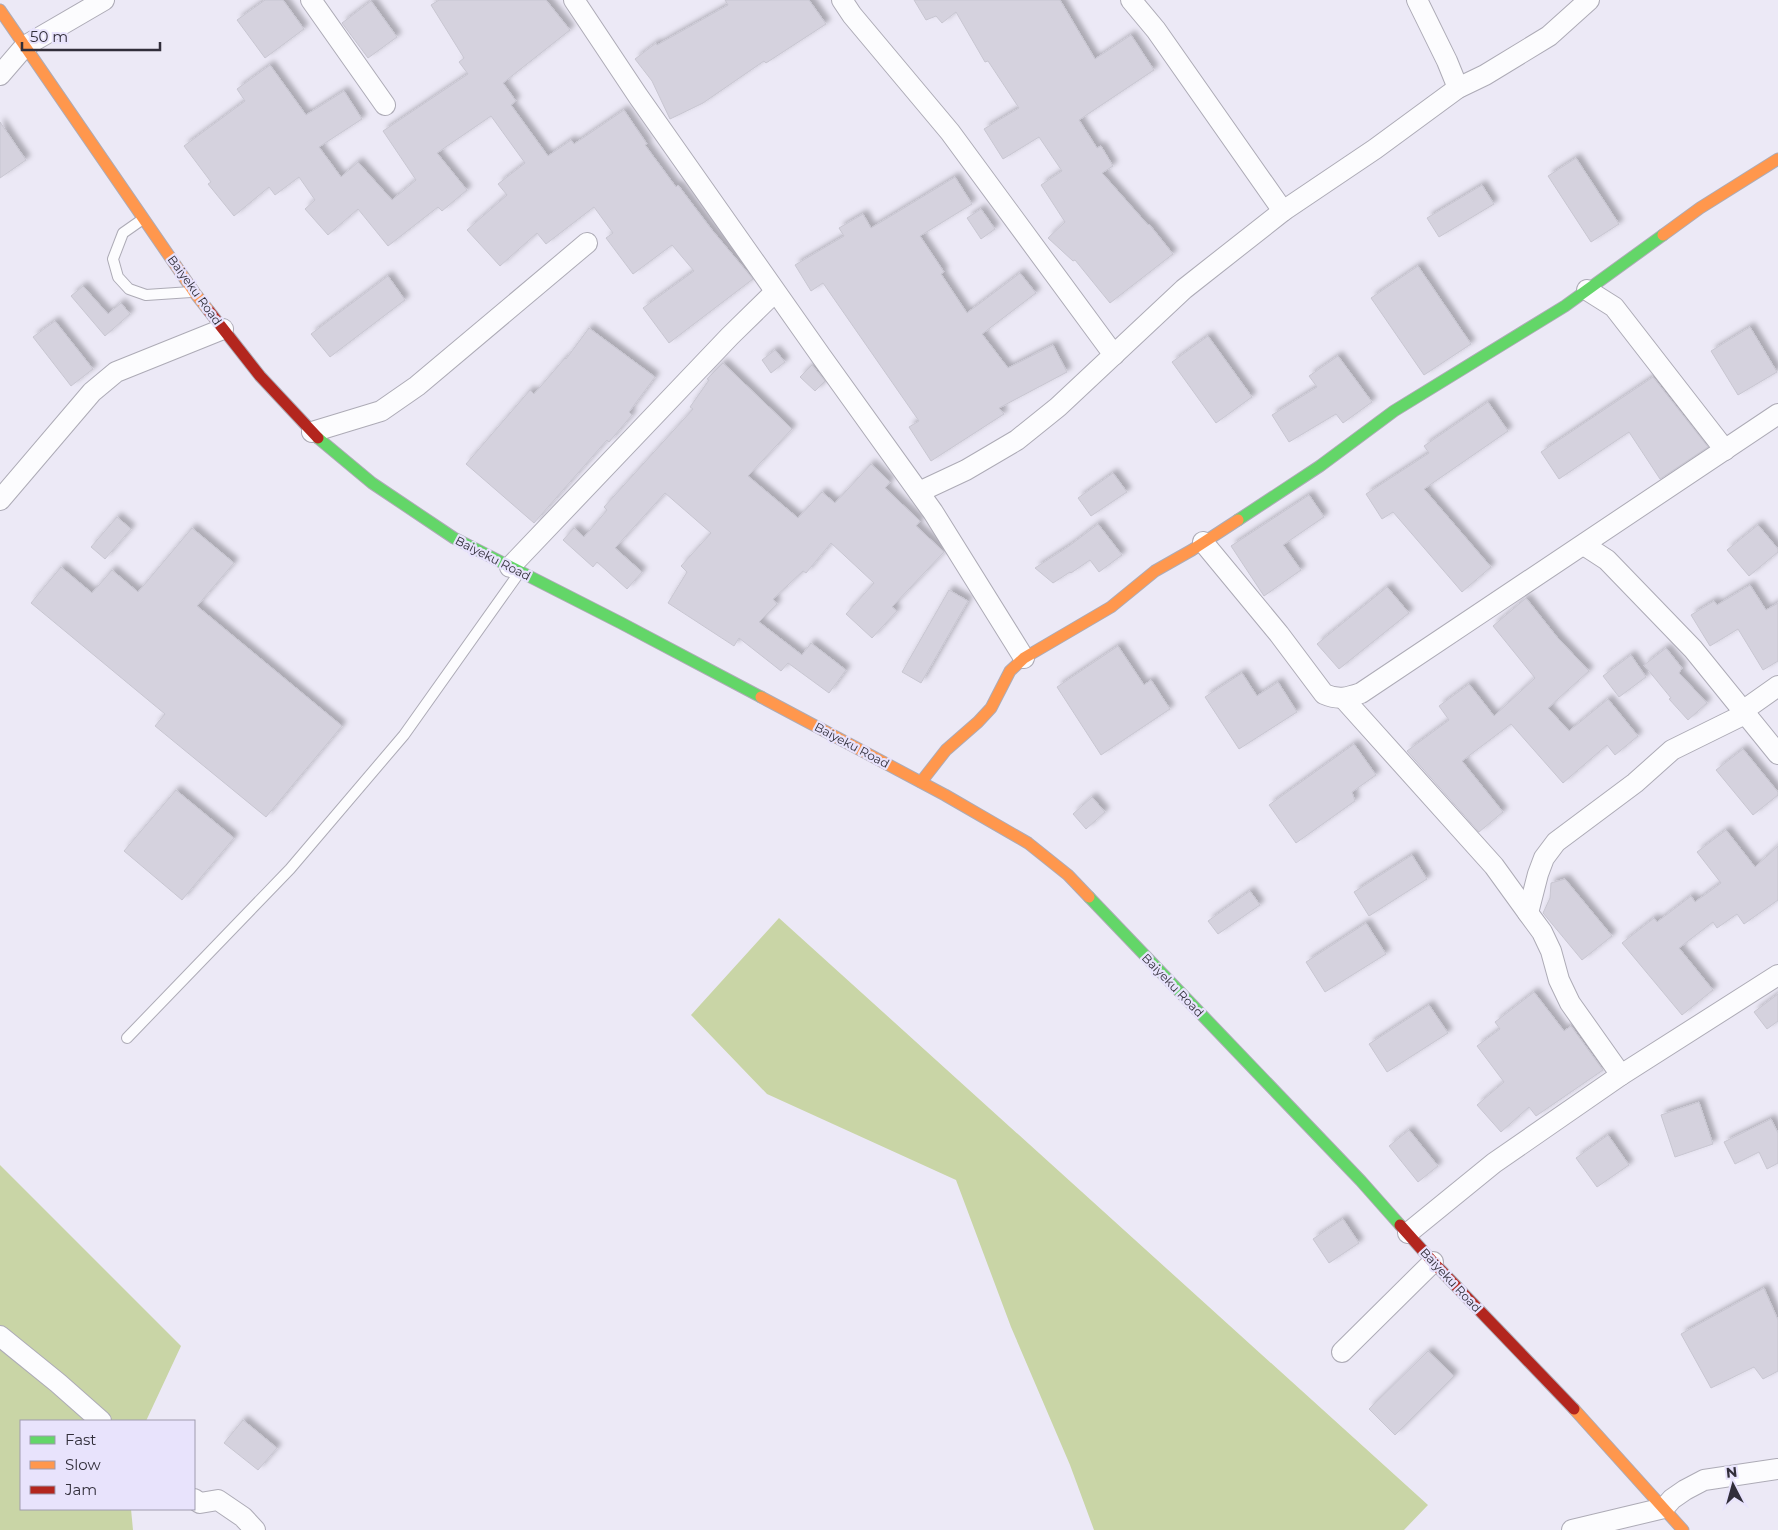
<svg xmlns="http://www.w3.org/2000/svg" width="1778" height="1530" viewBox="0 0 1778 1530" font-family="Montserrat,sans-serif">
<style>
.green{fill:#c9d5a6}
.building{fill:#d5d2de;stroke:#c8c6d1;filter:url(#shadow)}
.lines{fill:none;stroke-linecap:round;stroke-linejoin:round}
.lane-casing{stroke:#adabb6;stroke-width:12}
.street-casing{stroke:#adabb6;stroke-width:22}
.fast-casing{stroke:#adabb6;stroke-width:13}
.slow-casing{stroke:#adabb6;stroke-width:13}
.jam-casing{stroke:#adabb6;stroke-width:13}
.lane{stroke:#fcfcfe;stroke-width:10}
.street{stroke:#fcfcfe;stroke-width:20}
.fast{stroke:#63d668;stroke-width:11}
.slow{stroke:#ff974d;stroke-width:11}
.jam{stroke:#b3261e;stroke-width:11}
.labels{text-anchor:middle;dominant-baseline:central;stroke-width:4.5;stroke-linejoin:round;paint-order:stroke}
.street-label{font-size:12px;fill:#312e3a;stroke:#e8e3fc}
</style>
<defs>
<filter id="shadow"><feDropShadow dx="4.5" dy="-4.5" stdDeviation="2.5" flood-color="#0004"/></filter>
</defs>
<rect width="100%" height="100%" fill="#ece9f6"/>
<!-- green -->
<g class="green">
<path d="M779,918L1428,1505L1404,1530H1094L1070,1465L1011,1327L956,1180L767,1094L691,1015Z"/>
<path d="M0,1165L181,1346L146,1421H21V1509H131L133,1530H0Z"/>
</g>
<!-- building -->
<g class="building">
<path d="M265,0H283L304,29L265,58L237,20Z"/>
<path d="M439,0H546L570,30L503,83L516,101L511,105L548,156L571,140L574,144L624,110L647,144L645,145L676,187L678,185L712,230L753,279L669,343L643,308L694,271L672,245L633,274L606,238L613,233L594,207L546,244L537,233L500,266L467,230L507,195L498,184L525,163L491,116L437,153L467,190L442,211L438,207L388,246L358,209L328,235L305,209L315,200L299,177L275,195L269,187L234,216L208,184L211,182L184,146L245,101L237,89L270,65L306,115L344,91L362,119L319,147L341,177L358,162L392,200L416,180L383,131L468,74L459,62L464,58L431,5Z"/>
<path d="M725,0H809L826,24L766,63L764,61L703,103L670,119L652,81L635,59L656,43L657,45L728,5Z"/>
<path d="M914,0H1060L1095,59L1131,35L1154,70L1079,120L1097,148L1101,146L1113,166L1102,173L1148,225L1149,224L1173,254L1110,303L1075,260L1073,261L1048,238L1065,222L1041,185L1062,171L1039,137L1003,159L984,129L1019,108L988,61L985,62L956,12L942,23L936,16L926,20Z"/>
<path d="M371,1L397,37L368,58L342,23Z"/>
<path d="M0,122L26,160L0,178Z"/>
<path d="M1576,158L1619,224L1591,242L1548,176Z"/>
<path d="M955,177L972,204L920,236L944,272L941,274L967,313L1020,273L1036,293L982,334L1008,368L1053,345L1067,372L999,408L1004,414L931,461L909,427L919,421L823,283L811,291L795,265L844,236L839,228L863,214L871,228Z"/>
<path d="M1482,185L1494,204L1439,237L1427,218Z"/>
<path d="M981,209L995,229L981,239L967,218Z"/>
<path d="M1418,266L1471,344L1424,375L1371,298Z"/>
<path d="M388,276L405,300L330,357L311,334Z"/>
<path d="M83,286L108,314L121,303L130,314L105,336L71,296Z"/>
<path d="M55,321L93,369L71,386L33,337Z"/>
<path d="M1750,327L1777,372L1738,395L1711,351Z"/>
<path d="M589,328L655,377L629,412L632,415L609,442L607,440L534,523L466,464L530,390L534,394L565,358L566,359Z"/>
<path d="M1208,336L1252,397L1216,423L1172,362Z"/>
<path d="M775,350L785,362L771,373L762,360Z"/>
<path d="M1338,356L1372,402L1343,423L1336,414L1289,442L1272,415L1317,387L1309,376Z"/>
<path d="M723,363L792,429L748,476L798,518L822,492L835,503L871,464L890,482L885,488L920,521L916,526L944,552L892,607L897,611L872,638L846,614L874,583L831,543L806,573L803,571L773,599L777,604L759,622L802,655L811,643L846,670L829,693L788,663L781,671L739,638L734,646L668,603L687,572L681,566L711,533L665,493L615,548L642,572L627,589L597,562L593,567L563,540L574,528L584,537L607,510L604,507L693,409L690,407L709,380L707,379Z"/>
<path d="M812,365L825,381L815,391L800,377Z"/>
<path d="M1653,377L1708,447L1660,479L1629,432L1559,479L1541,452Z"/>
<path d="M1488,402L1508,431L1424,489L1491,567L1462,592L1393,512L1382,519L1366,494L1429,453L1424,446Z"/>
<path d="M1113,473L1127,492L1091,516L1078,498Z"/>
<path d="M1309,495L1324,517L1283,545L1301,570L1264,596L1231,546Z"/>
<path d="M117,517L131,529L105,559L91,547Z"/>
<path d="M1098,524L1122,555L1099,572L1090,560L1071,573L1070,572L1053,583L1035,568L1069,546Z"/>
<path d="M1758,525L1778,549V552L1749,576L1727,550Z"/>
<path d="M192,528L234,563L197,606L342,726L266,817L155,726L165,714L31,603L61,567L92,593L112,570L138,592Z"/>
<path d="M1750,585L1766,610L1778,603V661L1763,670L1738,629L1710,646L1691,615L1714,601L1717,605Z"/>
<path d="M1387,587L1409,613L1339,669L1317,644Z"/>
<path d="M949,590L968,601L921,683L902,672Z"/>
<path d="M1526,598L1557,637L1589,671L1548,708L1569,731L1608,699L1638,736L1615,755L1607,745L1563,783L1511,724L1462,761L1503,812L1479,832L1407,751L1449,720L1439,706L1469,684L1494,716L1535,678L1493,626Z"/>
<path d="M1118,646L1144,685L1151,680L1170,709L1101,755L1057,687Z"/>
<path d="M1666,648L1682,668L1679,673L1707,703L1688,720L1669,699L1671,698L1644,665Z"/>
<path d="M1631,655L1646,677L1619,697L1603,676Z"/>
<path d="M1242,673L1257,696L1278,682L1297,712L1239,749L1205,697Z"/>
<path d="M1354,744L1376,775L1352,792L1355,801L1296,843L1269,805Z"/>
<path d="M1743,749L1778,792V795L1753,815L1716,770Z"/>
<path d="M176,790L234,838L182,900L124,851Z"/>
<path d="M1092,797L1105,812L1086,829L1073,814Z"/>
<path d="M1726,830L1755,867L1778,846V900L1744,924L1737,914L1717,928L1713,922L1679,948L1713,990L1682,1015L1622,943L1654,918L1657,922L1691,896L1695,902L1721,883L1697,852Z"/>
<path d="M1412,855L1427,879L1369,916L1354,892Z"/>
<path d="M1565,879L1612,936L1582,960L1543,913L1550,898L1551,883Z"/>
<path d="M1250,891L1260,905L1218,934L1208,921Z"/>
<path d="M1366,923L1386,954L1325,992L1306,962Z"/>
<path d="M1534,992L1564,1031L1571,1026L1603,1070L1536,1116L1529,1107L1501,1132L1477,1105L1504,1082L1477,1046L1500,1029L1495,1022Z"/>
<path d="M1778,994V1021L1767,1029L1754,1012Z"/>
<path d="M1429,1005L1448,1033L1387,1072L1369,1044Z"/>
<path d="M1699,1102L1713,1144L1675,1157L1661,1115Z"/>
<path d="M1771,1119L1778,1133V1163L1767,1169L1759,1152L1735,1164L1724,1142Z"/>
<path d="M1409,1130L1438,1166L1418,1182L1389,1146Z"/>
<path d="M1608,1135L1629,1165L1597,1187L1576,1158Z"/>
<path d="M1343,1219L1359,1243L1329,1263L1313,1239Z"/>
<path d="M1764,1288L1778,1320V1371L1763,1379L1754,1367L1711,1388L1681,1334Z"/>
<path d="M1428,1351L1454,1376L1395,1435L1369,1409Z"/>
<path d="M243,1420L277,1448L258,1470L224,1443Z"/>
</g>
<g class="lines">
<!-- lane casing -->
<g class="lane-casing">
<g id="lane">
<path d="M143,219L123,233L113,259L118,277L129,289L146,295L191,292"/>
<path d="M127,1038L290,869L404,735L519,573"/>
</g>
</g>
<!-- street casing -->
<g class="street-casing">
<g id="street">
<path d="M311,0L385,105"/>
<path d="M574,0L638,96L821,356L933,512L1024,658"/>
<path d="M842,0L852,15L950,132L1114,355"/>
<path d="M1131,0L1156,30L1283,211"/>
<path d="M1417,0L1447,61L1458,88"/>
<path d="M0,75L25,46L104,0"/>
<path d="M1587,290L1614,307L1725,450"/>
<path d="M312,432L381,411L417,386L587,243"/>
<path d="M919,492L966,470L1017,440L1058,407L1184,289L1283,211L1375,149L1458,88L1485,75L1549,36L1589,0"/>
<path d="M0,500L92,392L116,372L223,329"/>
<path d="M1203,542L1279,634L1324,694C1338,700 1347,698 1361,693L1778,414"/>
<path d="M1584,545L1607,560L1693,649L1778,754"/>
<path d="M510,567L730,336L775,292"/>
<path d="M1344,699L1494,866L1528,913L1542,932L1551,951L1559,980L1570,1003L1621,1075"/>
<path d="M1744,710L1778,686"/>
<path d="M1528,913L1538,874L1544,858L1556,842L1635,783L1672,750L1747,713"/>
<path d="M1408,1233L1494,1163L1621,1075L1778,975"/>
<path d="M0,1336L58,1383L101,1421"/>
<path d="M1342,1352L1433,1262"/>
<path d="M194,1499L200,1503L218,1500L243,1517L255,1530"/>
<path d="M1572,1530L1664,1508L1672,1499L1685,1490L1704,1480L1778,1469"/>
</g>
</g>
<!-- fast casing -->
<g class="fast-casing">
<g id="fast">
<path d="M318,438L372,483L454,538L621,623L761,697"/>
<path d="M1238,520L1320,466L1394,411L1565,306L1663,235"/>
<path d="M1089,897L1361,1181L1400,1225"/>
</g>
</g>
<!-- slow casing -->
<g class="slow-casing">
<g id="slow">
<path d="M0,10L194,292L209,311"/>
<path d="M1663,235L1700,208L1778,159"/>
<path d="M761,697L945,795L1028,843L1068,875L1089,897"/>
<path d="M921,782L946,750L978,722L991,708L1010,671L1024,658L1111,607L1155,571L1192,550L1238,520"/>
<path d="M1574,1409L1683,1530"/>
</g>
</g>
<!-- jam casing -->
<g class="jam-casing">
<g id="jam">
<path d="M209,311L260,376L318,438"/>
<path d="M1400,1225L1433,1262L1574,1409"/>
</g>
</g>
<!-- lane -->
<use href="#lane" class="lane"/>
<!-- street -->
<use href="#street" class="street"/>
<!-- fast -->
<use href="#fast" class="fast"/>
<!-- slow -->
<use href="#slow" class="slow"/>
<!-- jam -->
<use href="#jam" class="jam"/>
</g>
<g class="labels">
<!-- street labels -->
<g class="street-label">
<text transform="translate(195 290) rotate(54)">Baiyeku Road</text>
<text transform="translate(493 558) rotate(27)">Baiyeku Road</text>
<text transform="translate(852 745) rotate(28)">Baiyeku Road</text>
<text transform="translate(1173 985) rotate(46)">Baiyeku Road</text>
<text transform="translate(1451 1280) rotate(47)">Baiyeku Road</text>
</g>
</g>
<!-- legend -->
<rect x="20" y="1420" width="175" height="90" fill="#e8e3fc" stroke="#9f9bae"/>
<rect x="30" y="1436" width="25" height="8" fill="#63d668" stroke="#9f9bae"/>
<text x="65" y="1445" font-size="15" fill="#312e3a">Fast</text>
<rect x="30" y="1461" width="25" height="8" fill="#ff974d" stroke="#9f9bae"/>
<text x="65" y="1470" font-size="15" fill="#312e3a">Slow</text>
<rect x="30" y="1486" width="25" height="8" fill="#b3261e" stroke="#9f9bae"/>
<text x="65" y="1495" font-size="15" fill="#312e3a">Jam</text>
<!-- north arrow -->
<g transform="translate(1733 1485) rotate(354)" stroke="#e8e3fc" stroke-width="4" paint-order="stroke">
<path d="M0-4L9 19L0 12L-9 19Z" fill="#312e3a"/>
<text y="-8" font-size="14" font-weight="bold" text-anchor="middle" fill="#312e3a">N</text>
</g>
<!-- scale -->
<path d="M22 42v8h138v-8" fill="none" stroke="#312e3a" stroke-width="2.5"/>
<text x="30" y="42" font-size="15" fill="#312e3a" stroke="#e8e3fc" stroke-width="4" paint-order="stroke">50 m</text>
</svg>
